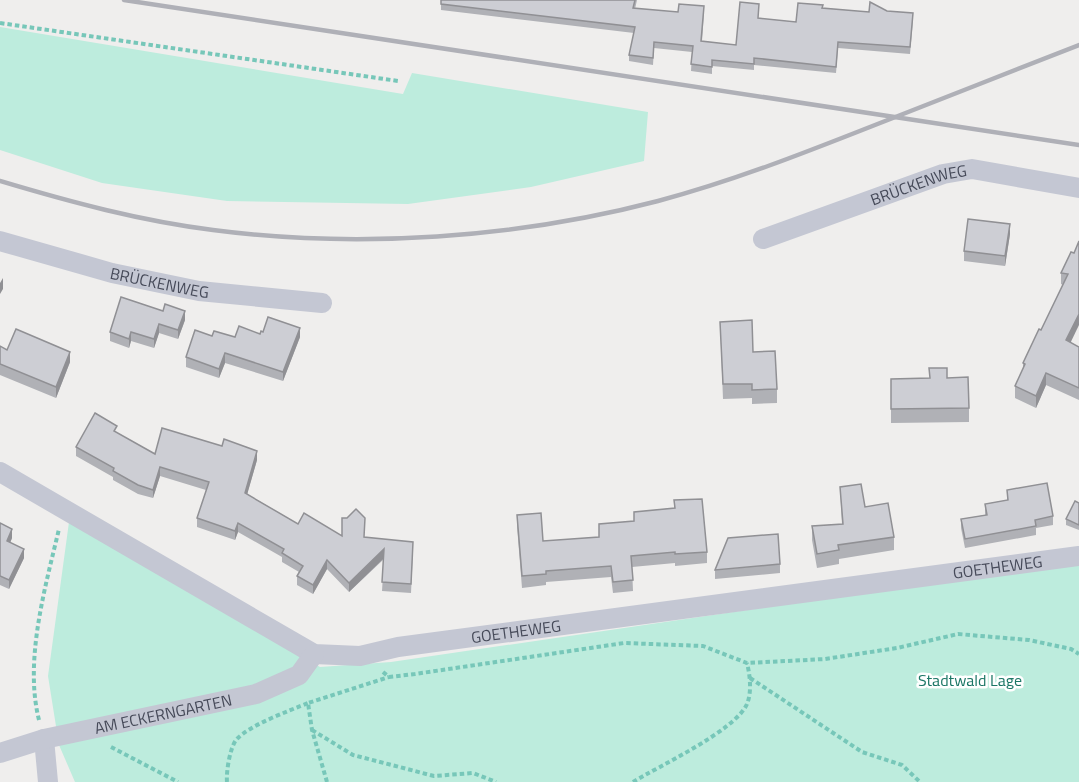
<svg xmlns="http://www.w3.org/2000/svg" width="1079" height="782" viewBox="0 0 1079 782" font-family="'Titillium Web',sans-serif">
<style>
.green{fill:#bdecdd}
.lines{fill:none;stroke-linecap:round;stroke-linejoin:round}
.path{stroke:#77c7b9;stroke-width:4;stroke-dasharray:4.5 3;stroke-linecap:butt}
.street{stroke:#c4c7d3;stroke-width:20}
.rail{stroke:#afb0b7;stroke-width:4.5}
.wall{fill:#b0b1b6}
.shaded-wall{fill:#909094}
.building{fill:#cdced4;stroke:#909094;stroke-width:1.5}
.labels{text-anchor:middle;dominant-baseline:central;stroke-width:5;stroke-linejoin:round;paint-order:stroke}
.street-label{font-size:16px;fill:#464a59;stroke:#fff}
.park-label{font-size:16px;fill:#1b7665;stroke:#fff}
</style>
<rect width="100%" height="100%" fill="#efeeed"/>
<!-- green -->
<g class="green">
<path d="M0,27L403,94L412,73L648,112L644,161L531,187L408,204L227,201L102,183L0,150Z"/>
<path d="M69,522L320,667L391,662L924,584L1079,564V782H75L59,745L48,676Z"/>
</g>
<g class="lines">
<!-- path -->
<g class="path">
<path d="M0,23L398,81"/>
<path d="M383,672L389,677L415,674L624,643L703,646L747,663L825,659L897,648L958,634L1029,640L1071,649L1079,654"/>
<path d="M750,678L862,752L902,765L920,782"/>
<path d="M39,720C24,661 45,588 59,529"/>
<path d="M312,730L353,755L434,776L473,773L496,782"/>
<path d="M111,747L178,782"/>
<path d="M227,782C226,772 230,748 236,740C249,725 289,711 308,703"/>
<path d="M327,782L312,730L308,703L389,677"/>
<path d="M633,782C659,766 735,731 747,704C752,692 750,675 747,663"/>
</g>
<!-- street -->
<g class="street">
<path id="s1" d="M763,239L943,174L972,169L1079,188"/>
<path id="s2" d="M0,241L112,273L199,291L322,303"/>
<path id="s3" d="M0,472L314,654L360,656L398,647L1079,556"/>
<path d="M44,739L48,782"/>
<path id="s4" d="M0,753L44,739L256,694L299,675L314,654"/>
</g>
<!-- rail -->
<g class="rail">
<path d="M124,0L1079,145"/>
<path d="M0,181C70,202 141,221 213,230C358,249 517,238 658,201C733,181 804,153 875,125C943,98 1011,72 1079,45"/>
</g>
</g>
<!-- wall -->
<g class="wall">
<path d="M441,0H637L635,9L678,12L704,13L702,41L736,45L758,18L796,22L822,8L869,12L887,11L913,20L910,54L838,48L836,73L754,65V70L712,66V74L691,71L692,52L654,48L653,65L629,61V55L634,33L441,10Z"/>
<path d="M1010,234L1005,266L964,261V251Z"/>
<path d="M1074,253L1071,343L1079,347V400L1046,385L1036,408L1015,398V386L1023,369V363L1041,330L1063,285L1061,284V273Z"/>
<path d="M185,320L178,339L159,333L154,348L131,341L129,348L110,341V332Z"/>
<path d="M720,322L753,352L777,389V403L752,404V398L723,399Z"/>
<path d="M263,332L300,337L283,381L225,363L219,378L186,367V357L212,336L235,337L260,334Z"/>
<path d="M0,346L7,350L70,362L56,398L0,375Z"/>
<path d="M947,378L969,408V422L891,423V379Z"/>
<path d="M117,433L155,454L257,460L247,494L298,524L342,536L365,537L413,551L411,593L382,591L384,559L349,592L327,569L313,594L297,585V576L299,572L282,562V557L238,532L235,540L197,527V518L206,490L160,476L153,498L138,494L113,480V477L76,456V447Z"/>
<path d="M840,487L865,507L894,537V550L839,559V564L817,568L812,540V526L842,524Z"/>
<path d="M1007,490L1053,516V525L1036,528V535L965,548L961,528V519L985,515V504L1007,500Z"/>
<path d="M674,500L707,552V563L675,566V563L632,567L633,591L613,593L611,577L546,582V585L522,588L517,526V515L543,541L599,537L634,521V512L674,508Z"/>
<path d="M1079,503V530L1066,525V519Z"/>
<path d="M0,523L12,538L10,543L24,558L9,589L0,585Z"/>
<path d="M780,564V573L715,579V570Z"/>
</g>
<!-- shaded-wall -->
<g class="shaded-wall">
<path d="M1010,224V234L1005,266V256Z"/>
<path d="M3,278V289L0,294V283Z"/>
<path d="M185,311V320L178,339V330Z"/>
<path d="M1079,314V325L1066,352V340Z"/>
<path d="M159,324V333L154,348V339Z"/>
<path d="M300,328V337L283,381V372Z"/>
<path d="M131,332V341L129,348V339Z"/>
<path d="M70,352V362L56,398V387Z"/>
<path d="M225,353V363L219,378V369Z"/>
<path d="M1046,373V385L1036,408V396Z"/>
<path d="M257,451V460L245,502V493Z"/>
<path d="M160,467V476L153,498V490Z"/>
<path d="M238,523V532L235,540V531Z"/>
<path d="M12,529V538L7,550V541Z"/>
<path d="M24,549V558L9,589V580Z"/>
<path d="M384,549V558L349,592V583Z"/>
<path d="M327,560V569L313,594V585Z"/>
</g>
<!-- building -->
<g class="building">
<path d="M441,0H635L633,8L678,12L679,4L704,6L701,41L736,45L740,2L759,4L758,18L796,22L798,3L823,5L822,8L869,12L870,2L887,11L913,13L910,47L838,42L836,67L754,58V64L712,60V67L691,64L693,46L654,42L653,58L629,55L635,27L441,4Z"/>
<path d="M968,219L1010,224L1005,256L964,251Z"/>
<path d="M1079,241V314L1066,340L1079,347V388L1046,373L1036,396L1015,386L1025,364L1023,363L1039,329L1041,330L1068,274L1061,273L1071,252L1074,253Z"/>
<path d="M121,297L163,311L165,304L185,311L178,330L159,324L154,339L131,332L129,339L110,332Z"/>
<path d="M268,317L300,328L283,372L225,353L219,369L186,357L195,330L212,336L214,331L235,337L239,326L260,334L261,331L263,332Z"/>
<path d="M752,320L753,352L775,351L777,389L752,390V384H723L720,322Z"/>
<path d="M16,329L70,352L56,387L0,364V346L7,350Z"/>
<path d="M929,368H947V378L968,377L969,408L891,409V379L930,378Z"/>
<path d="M95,413L117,426L114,431L155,454L162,428L222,446L224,439L257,451L245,493L298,524L304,513L342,536V518H347L356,509L365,518L364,537L413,542L411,584L382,582L384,549L349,583L327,560L313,585L297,576L303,566L282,553L284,549L238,523L235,531L197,518L209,482L160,467L153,490L138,485L113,471L114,468L76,447Z"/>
<path d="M1047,483L1053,516L1035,520L1036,526L965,539L961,519L987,515L985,504L1008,500L1007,490Z"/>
<path d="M861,484L865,507L888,503L894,537L838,545L839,550L817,554L812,526L843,524L840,487Z"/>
<path d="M702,499L707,552L675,554V552L631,556L633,580L613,582L611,566L546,571V574L522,576L517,515L541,513L543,541L599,537V524L634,521V512L675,508L674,500Z"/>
<path d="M1075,501L1079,503V525L1066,519Z"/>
<path d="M0,523L12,529L7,541L24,549L9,580L0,576Z"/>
<path d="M778,534L780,564L715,570L728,538Z"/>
</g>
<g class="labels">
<!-- street labels -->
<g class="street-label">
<text stroke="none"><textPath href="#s1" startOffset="165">BRÜCKENWEG</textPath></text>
<text stroke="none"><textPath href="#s2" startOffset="165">BRÜCKENWEG</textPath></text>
<text stroke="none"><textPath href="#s3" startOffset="1053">GOETHEWEG</textPath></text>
<text stroke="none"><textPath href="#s3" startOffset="567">GOETHEWEG</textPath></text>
<text stroke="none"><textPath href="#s4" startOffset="168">AM ECKERNGARTEN</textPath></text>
</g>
<!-- park labels -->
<g class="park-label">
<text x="970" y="680">Stadtwald Lage</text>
</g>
</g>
</svg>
